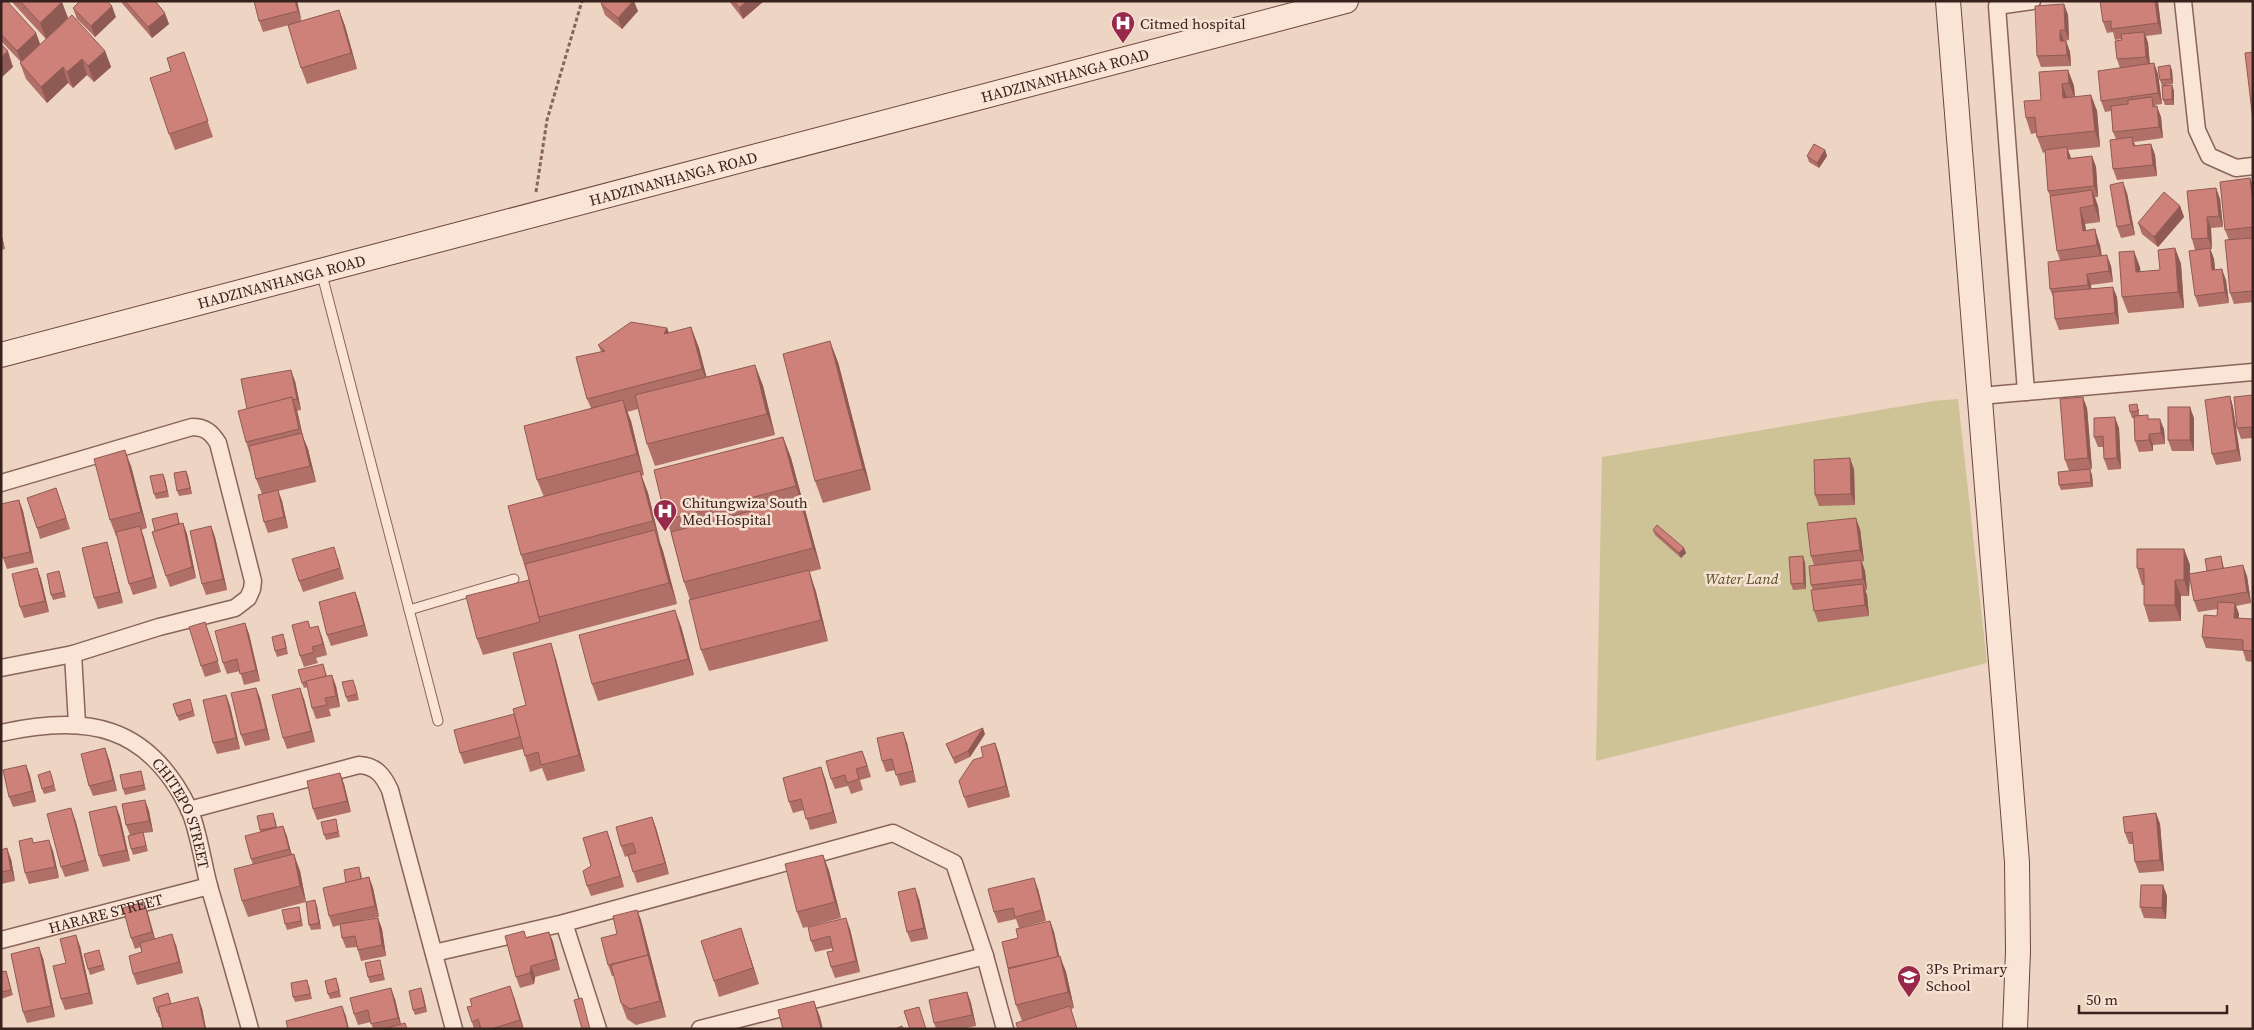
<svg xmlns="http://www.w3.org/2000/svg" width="2254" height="1030" viewBox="0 0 2254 1030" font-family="'Source Serif 4',serif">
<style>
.green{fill:#cdc396}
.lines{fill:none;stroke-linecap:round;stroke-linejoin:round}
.lane-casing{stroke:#896459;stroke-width:11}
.street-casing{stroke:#896459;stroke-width:19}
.secondary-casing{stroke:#6a463c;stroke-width:26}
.path{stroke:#896459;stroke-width:3;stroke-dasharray:4 2.5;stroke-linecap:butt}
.lane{stroke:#f9e4d6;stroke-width:9}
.street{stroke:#f9e4d6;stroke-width:16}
.secondary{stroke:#f9e4d6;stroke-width:24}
.wall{fill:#b06f67}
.shaded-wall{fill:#905a54}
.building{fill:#cd8178;stroke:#905a54}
.labels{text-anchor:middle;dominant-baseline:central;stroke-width:5;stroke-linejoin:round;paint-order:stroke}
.poi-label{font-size:15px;fill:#38221e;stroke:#f6e1d2;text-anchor:start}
.street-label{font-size:15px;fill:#38221e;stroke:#f6e1d2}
.park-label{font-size:15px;font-style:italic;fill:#555224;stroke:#f6e1d2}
</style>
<rect width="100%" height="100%" fill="#eed4c2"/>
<!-- green -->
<path class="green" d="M1958,399L1987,663L1596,761L1602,457L1933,401Z"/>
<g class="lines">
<!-- lane casing -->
<g class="lane-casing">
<g id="lane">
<path d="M321,271L438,721"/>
<path d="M409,610L514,579"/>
</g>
</g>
<!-- street casing -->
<g class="street-casing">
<g id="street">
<path d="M2183,1L2197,130L2209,156L2236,168L2253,166"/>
<path d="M2026,392L1997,6L2032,1"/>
<path d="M1980,396L2253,372"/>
<path d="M1,483L192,427C205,427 211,432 218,443L253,581L252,589L248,598L235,608L159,627L73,654L77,724"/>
<path d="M1,668L73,654"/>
<path id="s1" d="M1,733C86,714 148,724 189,809C198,828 203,864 209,886C223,934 237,981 250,1029"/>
<path d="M189,810L359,765C376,766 383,775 390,790L454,1029"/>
<path d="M564,923L598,1029"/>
<path id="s2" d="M1,940L209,886"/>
<path d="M434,953L564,923L893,833L954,863L985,956L1005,1029"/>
<path d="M700,1029L985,956"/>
</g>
</g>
<!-- secondary casing -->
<g class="secondary-casing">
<g id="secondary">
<path d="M1948,1L2017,862L2018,951L2015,1029"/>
<path id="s3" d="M1,355L1346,1"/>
</g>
</g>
<!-- path -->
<path class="path" d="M536,192L547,120L582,1"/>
<!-- lane -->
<use href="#lane" class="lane"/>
<!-- street -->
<use href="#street" class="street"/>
<!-- secondary -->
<use href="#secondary" class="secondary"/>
</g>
<!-- wall -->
<g class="wall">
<path d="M1,1L36,33L40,44L105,51L111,67L94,82L87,75L73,88L68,83L47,103L26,79L20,63L21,62L1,41Z"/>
<path d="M11,1H61L68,18L46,39Z"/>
<path d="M120,1H155L169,24L152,38Z"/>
<path d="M254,1H297L301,21L339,10L345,26L357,69L307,84L301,68L289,25L263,32L259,21Z"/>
<path d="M729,1H764L743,19Z"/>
<path d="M2100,1H2158V2L2162,34L2146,36L2148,43L2150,64L2154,63L2158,74L2162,104L2155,105L2161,117L2163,138L2134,142L2136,146L2151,144L2155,155L2157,176L2117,180L2113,169L2116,139L2113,132L2111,111L2105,112L2101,101L2120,68L2117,59L2121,39L2115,40L2113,32L2107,33L2103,22Z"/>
<path d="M601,4L638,11L622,29L605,15Z"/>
<path d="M2064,4L2068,15L2069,40L2064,41H2066L2070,52L2071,66L2041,67L2037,56Z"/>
<path d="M73,8L116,17L95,37L77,19Z"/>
<path d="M184,52L213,137L175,150L169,134Z"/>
<path d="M2068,70L2074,86L2075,97L2091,95L2097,111L2100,147L2068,150L2071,158L2092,156L2096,167L2098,197H2095L2098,206L2100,222L2085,224L2086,230L2100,245L2102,255L2111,266L2113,282L2091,285V289L2117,297L2119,324L2059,330L2055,319L2053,297L2050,289L2060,260L2057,251L2050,196L2048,191L2045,152L2043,153L2037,137L2036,133L2031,134L2026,118Z"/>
<path d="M2172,70L2173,84L2165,85H2172L2174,91V105H2165L2163,100L2162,86L2160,80Z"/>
<path d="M1825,150L1827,156L1819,168L1809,162L1807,156Z"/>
<path d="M2250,178L2253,187V238H2252L2253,240V302L2234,304L2230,293L2229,240L2225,230Z"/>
<path d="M2216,188L2220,199L2223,227L2211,228L2212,249H2210L2214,259L2215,270L2226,280L2229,303L2199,307L2195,296V250L2192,239Z"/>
<path d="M2127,193L2135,235L2121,238L2117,227Z"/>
<path d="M2180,206L2184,217L2158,247L2142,234L2138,223Z"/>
<path d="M1,233L5,249L1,250Z"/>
<path d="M2175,248L2181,264L2184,308L2128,313L2122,297L2140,267V272L2160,270Z"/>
<path d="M691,327L699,348L706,377L755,365L763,386L775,435L655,466L647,444L638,409L627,412L631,421L644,475L641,476L648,493L660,542L663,551L677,604L483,655L477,639L529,580L521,555L544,497L537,480L591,408L587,399L601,351L598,345L667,328L669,333Z"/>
<path d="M838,362L871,490L823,503L815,481Z"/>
<path d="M295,381L301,410L297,411L303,437L308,449L316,482L278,491L282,501L288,528L268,533L264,522L262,494L256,479L250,454L246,442L247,409Z"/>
<path d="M2253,395L2252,438L2241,439L2237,428Z"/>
<path d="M2230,396L2233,407L2241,461L2216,465L2212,454Z"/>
<path d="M2087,408L2092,469H2090L2092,475L2093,487L2061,490L2059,485L2069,471L2065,460Z"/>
<path d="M2139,409V415L2150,419L2164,429L2165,444L2153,445V451L2139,452L2135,441L2134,418H2132L2130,412Z"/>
<path d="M2194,418V451H2172L2168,440Z"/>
<path d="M2119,428L2121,469L2108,470L2104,459V447H2098L2094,437Z"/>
<path d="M783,437L791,458L821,569L809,572L816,592L828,641L709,671L701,650L690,600L684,582L671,533L666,520Z"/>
<path d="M131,466L147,528L141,530L157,588L133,595L129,584L117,536H116L110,520Z"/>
<path d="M1854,469L1855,505L1819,506L1815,495Z"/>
<path d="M186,471L188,476L192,494L179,496L177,491Z"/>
<path d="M165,479L169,497L156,499L154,494Z"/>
<path d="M56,488L70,529L40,539L37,528Z"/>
<path d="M19,500L23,511L34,563L7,569L3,558Z"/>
<path d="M177,513L180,524L183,523L187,534L196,578L170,587L166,576L155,531Z"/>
<path d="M211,526L215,537L227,590L206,595L202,584Z"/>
<path d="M1860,529L1864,561L1862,562L1865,571L1867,590H1865L1867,595L1869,616L1818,622L1814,611L1813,590L1811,585L1814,565L1811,556Z"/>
<path d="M1653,530L1684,548L1686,553L1681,558L1655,535Z"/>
<path d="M2184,549L2190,565V574L2207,571L2221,556L2224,568L2247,576L2251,603L2236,606L2239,614L2238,618L2253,619V662L2246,661L2243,651L2206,648L2202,637L2217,616L2218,609L2198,612L2194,601L2190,575L2189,596H2181V621L2149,622L2144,605V585H2142L2137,568Z"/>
<path d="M110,553L123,603L98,609L94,598Z"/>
<path d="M338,558L344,579L303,592L299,581Z"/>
<path d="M1805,562L1806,589L1793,590L1791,584Z"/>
<path d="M37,568L41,579L49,612L24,618L20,607Z"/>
<path d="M59,571L66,597L53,600L51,595Z"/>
<path d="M355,592L359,603L368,636L331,646L327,635Z"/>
<path d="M308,621L310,628L322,637L327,655L316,658L318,663L304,667L300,656Z"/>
<path d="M245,623L249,634L260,681L244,685L240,671L227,674L223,663Z"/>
<path d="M681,626L694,675L598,701L592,684Z"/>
<path d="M209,633L221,672L205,677L201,666Z"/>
<path d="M285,639L288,654L277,657L275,651Z"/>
<path d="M556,659L585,771L547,781L542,768L530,772L523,749L464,764L460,753L526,705Z"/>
<path d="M323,664L327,676L336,686L340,707L329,709L331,716L316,719L312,708L308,687L304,688L302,683Z"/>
<path d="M355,685L359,700L348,702L346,697Z"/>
<path d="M256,688L260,698L270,740L245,746L241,735Z"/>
<path d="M226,695L230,706L240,749L217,754L213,743Z"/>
<path d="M190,699L195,716L179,721L173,704Z"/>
<path d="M304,699L315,742L287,749L283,738Z"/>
<path d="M903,732L907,743L916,782L900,786L895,770L886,772L882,761Z"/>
<path d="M985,734L970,757L955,764L946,744Z"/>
<path d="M995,743L999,754L1010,797L968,808L964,797L983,757Z"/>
<path d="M862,751L871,777L860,780L863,790L851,794L848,786L835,789L831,779Z"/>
<path d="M109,759L117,791L93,796L89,786Z"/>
<path d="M26,765L30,776L36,802L13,807L9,797Z"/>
<path d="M141,771L146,790L125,795L123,789Z"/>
<path d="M340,773L344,784L351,812L317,820L313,809Z"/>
<path d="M52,777L56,791L44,794L42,789Z"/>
<path d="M825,778L837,823L810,830L804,810L793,813L789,802Z"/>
<path d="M145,800L149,811L153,832L143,833L148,851L133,855L131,849L130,835L126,825Z"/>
<path d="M116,806L120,817L130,861L103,867L99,856Z"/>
<path d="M2156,813L2160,824L2164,871L2139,873L2135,862L2133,844H2129L2125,833Z"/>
<path d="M652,817L656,828L669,874L637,883L628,856L625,857L621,846Z"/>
<path d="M275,818L277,827L283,826L292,855L300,871L306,902L248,917L242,901L253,865L251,859L260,832V830Z"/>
<path d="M75,819L89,871L65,877L61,867Z"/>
<path d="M336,819L340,837L326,840L324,835Z"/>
<path d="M611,842L624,887L591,896L587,886L591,866Z"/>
<path d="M34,843L53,851L59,878L29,884L25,873Z"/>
<path d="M1,850L11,859L15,881L1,884Z"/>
<path d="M823,855L829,871L841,918L803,928L797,912Z"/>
<path d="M361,872L362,879L369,877L373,888L379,917L358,921L378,918L382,929L386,956L361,961L357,947L346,948L342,938L340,925L333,927L329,916L346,883Z"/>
<path d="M2163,885L2167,896L2166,919L2144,918L2140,907Z"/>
<path d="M1038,889L1046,921L1019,928L1016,919L998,923L994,912Z"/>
<path d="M919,899L928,939L911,942L907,932Z"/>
<path d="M144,902L155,939L176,945L183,973L137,985L133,974L142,952L140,947L135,949L131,938Z"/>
<path d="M317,906L321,929L311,930L309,925Z"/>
<path d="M299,907L303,926L287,930L285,924Z"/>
<path d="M637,910L641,920L666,1017L636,1025L627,1019L621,1003L614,976H612L608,965Z"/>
<path d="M1050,921L1054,932L1059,956L1066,972L1074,1008L1071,1009L1077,1029H1018L1022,1021L1016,1005L1002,942L1018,938Z"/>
<path d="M850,929L860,972L835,978L831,967L833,951V948L815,952L811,941Z"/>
<path d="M549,932L553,942L560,970L535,977L534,984L520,988L516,977L526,937Z"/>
<path d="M746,944L759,984L719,997L714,981Z"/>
<path d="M80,946L93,1004L65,1010L61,999L66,963Z"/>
<path d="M99,950L105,970L90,975L88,969Z"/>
<path d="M43,958L55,1017L27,1023L23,1012Z"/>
<path d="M380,960L385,980L370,983L368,977Z"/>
<path d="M6,971L13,995L1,999V972Z"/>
<path d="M338,983L341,997L330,999L328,994Z"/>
<path d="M309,985L312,999L295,1002L293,997Z"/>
<path d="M967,992L971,1003L976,1026L961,1029H936L934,1023Z"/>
<path d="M423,994L427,1012L415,1015L413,1010Z"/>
<path d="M514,997L524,1029H474L472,1022Z"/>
<path d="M395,999L401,1024L407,1029H373L371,1022L358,1025L354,1014Z"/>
<path d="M172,1004L202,1008L206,1029H163L160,1017L159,1018L157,1012Z"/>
</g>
<!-- shaded-wall -->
<g class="shaded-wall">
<path d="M295,1H297L302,22L298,11Z"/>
<path d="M633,1H634L638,11L622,29L618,18Z"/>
<path d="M747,1H764L743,19L739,8Z"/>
<path d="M2155,1H2158V2L2162,34L2158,23Z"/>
<path d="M62,2L68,18L46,39L40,23Z"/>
<path d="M2064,4L2068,15L2069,40L2065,30Z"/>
<path d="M112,6L116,17L95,37L91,26Z"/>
<path d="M339,10L345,26L357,69L351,53Z"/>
<path d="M165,13L169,24L152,38L148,27Z"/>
<path d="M2060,30L2064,41V52L2060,41Z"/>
<path d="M2144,32L2148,43L2150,68L2146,57Z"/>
<path d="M36,33L40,44L21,62L17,51Z"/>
<path d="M2066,41L2070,52L2071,66L2067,55Z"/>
<path d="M8,51L13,67L1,78V57Z"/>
<path d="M105,51L111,67L94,82L88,66Z"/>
<path d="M82,59L87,75L73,88L67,72Z"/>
<path d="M2154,63L2158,74L2162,104L2158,93Z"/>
<path d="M2170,65L2172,70L2173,84L2171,79Z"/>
<path d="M63,67L68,83L47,103L41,87Z"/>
<path d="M2068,70L2074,86L2075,99L2069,83Z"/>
<path d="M2062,84L2068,100L2063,98Z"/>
<path d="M2172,85L2174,91V105L2172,99Z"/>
<path d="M2091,95L2097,111L2100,147L2095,131Z"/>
<path d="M2157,106L2161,117L2163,138L2159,127Z"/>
<path d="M2151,144L2155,155L2157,176L2153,165Z"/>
<path d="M2067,147L2071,158L2068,159Z"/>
<path d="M1825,150L1827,156L1819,168L1817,163Z"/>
<path d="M2092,156L2096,167L2098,197L2094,186Z"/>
<path d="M2250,178L2253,187V203Z"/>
<path d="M2123,182L2127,193L2135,235L2131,224Z"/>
<path d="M2216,188L2220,199L2223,227L2219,216Z"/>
<path d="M2092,190L2098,206L2100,222L2094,205Z"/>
<path d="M2180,206L2184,217L2158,247L2154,237Z"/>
<path d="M2080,208L2085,224L2089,247L2083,231Z"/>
<path d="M2207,217L2211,228L2212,249L2208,238Z"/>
<path d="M2095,229L2100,245L2102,262L2097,245Z"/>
<path d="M1,233L5,249L1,238Z"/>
<path d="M2175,248L2181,264L2184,308L2178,292Z"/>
<path d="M2210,248L2214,259L2216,281L2212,270Z"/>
<path d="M2134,251L2140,267L2142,288L2136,272Z"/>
<path d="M2107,255L2111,266L2113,282L2109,271Z"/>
<path d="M2222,269L2226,280L2229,303L2225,292Z"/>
<path d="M2087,274L2091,285L2092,296L2088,285Z"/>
<path d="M2113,287L2117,297L2119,324L2115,313Z"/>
<path d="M691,327L699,348L710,390L702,369Z"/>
<path d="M667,328L675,349L664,334Z"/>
<path d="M830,341L838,362L871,490L863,469Z"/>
<path d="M755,365L763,386L775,435L767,414Z"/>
<path d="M291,370L295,381L301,410L297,399Z"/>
<path d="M2230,396L2233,407L2241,461L2237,450Z"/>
<path d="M292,397L298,414L303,437L308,449L316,482L310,466Z"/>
<path d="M2083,397L2087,408L2092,469L2088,458Z"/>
<path d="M623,400L631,421L644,475L637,454Z"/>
<path d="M2190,407L2194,418V451L2190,440Z"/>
<path d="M2115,417L2119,428L2121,469L2117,458Z"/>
<path d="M2160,419L2164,429L2165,444L2161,433Z"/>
<path d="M2149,434L2153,445V451L2149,440Z"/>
<path d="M783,437L791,458L821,569L813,548Z"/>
<path d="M125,450L131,466L147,528L141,512Z"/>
<path d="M1850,458L1854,469L1855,505L1851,494Z"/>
<path d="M2090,469L2092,475L2093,487L2091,482Z"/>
<path d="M186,471L188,476L192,494L190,488Z"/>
<path d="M640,471L648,493L660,542L653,521Z"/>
<path d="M163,474L165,479L169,497L167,491Z"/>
<path d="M56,488L60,499L70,529L66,518Z"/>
<path d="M278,490L282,501L288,528L284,517Z"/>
<path d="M19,500L23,511L34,563L30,552Z"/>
<path d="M1856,518L1860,529L1864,561L1860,550Z"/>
<path d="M183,523L187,534L196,578L192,567Z"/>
<path d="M140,526L144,537L157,588L153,577Z"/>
<path d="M211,526L215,537L227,590L223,579Z"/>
<path d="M655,530L663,551L677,604L669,583Z"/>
<path d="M107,542L110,553L123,603L119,592Z"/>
<path d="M1684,548L1686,553L1681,558L1679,553Z"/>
<path d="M2184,549L2190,565L2189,596L2184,580Z"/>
<path d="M1803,556L1805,562L1806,589L1804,583Z"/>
<path d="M1861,560L1865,571L1867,590L1863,579Z"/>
<path d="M2243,565L2247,576L2251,603L2247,592Z"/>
<path d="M37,568L41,579L49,612L45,601Z"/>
<path d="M809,570L816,592L828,641L821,620Z"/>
<path d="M2175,580L2181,596V621L2175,605Z"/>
<path d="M1863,584L1867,595L1869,616L1865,605Z"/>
<path d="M355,592L359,603L368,636L364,625Z"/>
<path d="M2235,603L2239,614L2238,628L2234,618Z"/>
<path d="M675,610L681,626L694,675L688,659Z"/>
<path d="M245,623L249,634L260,681L256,670Z"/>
<path d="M318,626L322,637L327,655L323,644Z"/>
<path d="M551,643L556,659L585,771L579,755Z"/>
<path d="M332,675L336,686L340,707L336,696Z"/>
<path d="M256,688L260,698L270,740L266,729Z"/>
<path d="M300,688L304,699L315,742L311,731Z"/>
<path d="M226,695L230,706L240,749L236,738Z"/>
<path d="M983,728L985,734L970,757L968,751Z"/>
<path d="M903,732L907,743L916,782L913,771Z"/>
<path d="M995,743L999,754L1010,797L1006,786Z"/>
<path d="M105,748L109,759L117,791L113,780Z"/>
<path d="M862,751L866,761L871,777L867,766Z"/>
<path d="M26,765L30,776L36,802L32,791Z"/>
<path d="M821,767L825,778L837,823L833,812Z"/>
<path d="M340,773L344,784L351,812L347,801Z"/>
<path d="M145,800L149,811L153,832L149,821Z"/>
<path d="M116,806L120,817L130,861L126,850Z"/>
<path d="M71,808L75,819L89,871L85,860Z"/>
<path d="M2156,813L2160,824L2164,871L2160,860Z"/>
<path d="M652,817L656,828L669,874L665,863Z"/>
<path d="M283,826L287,836L293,860L289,849Z"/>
<path d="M607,831L611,842L624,887L620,876Z"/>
<path d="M49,840L53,851L59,878L55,867Z"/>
<path d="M7,848L11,859L15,881L11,870Z"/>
<path d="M294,854L300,871L306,902L300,886Z"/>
<path d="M823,855L829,871L841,918L835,902Z"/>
<path d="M369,877L373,888L379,917L375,906Z"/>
<path d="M1034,878L1038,889L1046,921L1042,910Z"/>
<path d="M2163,885L2167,896L2166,919L2162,908Z"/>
<path d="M915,888L919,899L928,939L924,928Z"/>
<path d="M315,900L317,906L321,929L319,923Z"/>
<path d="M144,902L148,913L156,942L152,932Z"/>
<path d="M637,910L641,920L666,1017L660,1001Z"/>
<path d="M378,918L382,929L386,956L382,945Z"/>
<path d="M846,918L850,929L860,972L856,961Z"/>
<path d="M1050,921L1054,932L1062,968L1058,957Z"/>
<path d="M741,928L746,944L759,984L753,968Z"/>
<path d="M549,932L553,942L560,970L556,959Z"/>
<path d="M172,934L176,945L183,973L179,962Z"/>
<path d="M76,935L80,946L93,1004L89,993Z"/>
<path d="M39,947L43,958L55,1017L51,1006Z"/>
<path d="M1060,956L1066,972L1074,1008L1068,992Z"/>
<path d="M531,966L535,977L534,984L530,973Z"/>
<path d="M510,986L514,997L524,1029L520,1020Z"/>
<path d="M391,988L395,999L402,1029L398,1018Z"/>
<path d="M421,988L423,994L427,1012L425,1007Z"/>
<path d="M967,992L971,1003L976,1026L972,1015Z"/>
<path d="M198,997L202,1008L206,1029H205Z"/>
<path d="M814,1001L820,1017L823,1029H821Z"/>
<path d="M342,1006L346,1016L349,1029H348Z"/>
</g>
<!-- building -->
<g class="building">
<path d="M1,1H7L36,33L17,51L1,34Z"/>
<path d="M20,1H61L62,2L40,23Z"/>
<path d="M80,1H107L112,6L91,26L73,8Z"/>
<path d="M125,1H155L165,13L148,27Z"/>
<path d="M254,1H295L298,11L259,21Z"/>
<path d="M603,1H633L618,18L601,4Z"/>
<path d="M734,1H747L739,8Z"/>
<path d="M2100,1H2155L2158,23L2111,29V21L2103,22Z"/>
<path d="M2064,4L2065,30H2060V41H2066L2067,55L2037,56L2035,6Z"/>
<path d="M339,10L351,53L301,68L288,25Z"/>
<path d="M72,15L105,51L88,66L82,59L67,72L63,67L41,87L20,63Z"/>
<path d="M2144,32L2146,57L2117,59L2115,41L2122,40L2121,34Z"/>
<path d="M1,44L8,51L1,57Z"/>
<path d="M184,52L208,121L169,134L150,78L171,71L167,58Z"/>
<path d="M2253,52V120L2245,53Z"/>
<path d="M2154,63L2158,93L2101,101L2098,71Z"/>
<path d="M2170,65L2171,79L2160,80L2158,67Z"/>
<path d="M2068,70L2069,83L2062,84L2063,98L2091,95L2095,131L2037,137L2035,117L2026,118L2024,101L2041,100L2039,72Z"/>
<path d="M2172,85V99L2163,100L2162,86Z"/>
<path d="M2152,97L2153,107L2157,106L2159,127L2113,132L2111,106L2128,104V100Z"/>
<path d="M2132,137L2133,146L2151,144L2153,165L2113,169L2110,140Z"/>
<path d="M1814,144L1825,150L1817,163L1807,156Z"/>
<path d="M2067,147L2068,159L2092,156L2094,186L2048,191L2045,150Z"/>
<path d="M2250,178L2253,203V227L2225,230L2220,182Z"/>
<path d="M2123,182L2131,224L2117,227L2110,185Z"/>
<path d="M2216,188L2219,216L2207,217L2208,238L2192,239L2187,191Z"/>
<path d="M2092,190L2094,205L2080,208L2083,231L2095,229L2097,245L2057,251L2050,196Z"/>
<path d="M2164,192L2180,206L2154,237L2138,223Z"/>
<path d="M2252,238L2253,248V291L2230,293L2225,240Z"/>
<path d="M2175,248L2178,292L2122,297L2119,252L2134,251L2136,272L2160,270L2158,250Z"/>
<path d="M2210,248L2212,270L2222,269L2225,292L2195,296L2189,251Z"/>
<path d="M2107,255L2109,271L2087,274L2088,285L2050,289L2048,262Z"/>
<path d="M2113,287L2115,313L2055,319L2053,292Z"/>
<path d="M631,322L667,328L664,334L691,327L702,369L587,399L576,357L605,351L598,345Z"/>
<path d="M830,341L863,469L815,481L783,354Z"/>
<path d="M755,365L767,414L647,444L635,395Z"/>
<path d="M291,370L297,399L292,400V397L247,409L241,379Z"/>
<path d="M2253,395V442L2251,427L2237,428L2234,397Z"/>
<path d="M2230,396L2237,450L2212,454L2205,400Z"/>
<path d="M292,397L299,429L246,442L238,411Z"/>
<path d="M2083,397L2088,458L2065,460L2060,399Z"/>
<path d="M623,400L637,454L537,480L524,426Z"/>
<path d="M2137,404L2138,411L2130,412L2129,405Z"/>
<rect x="2168" y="407" width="22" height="33"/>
<path d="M2148,415V419H2160L2161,433L2149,434V440L2135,441L2134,416Z"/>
<path d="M2115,417L2117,458L2104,459L2103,436L2094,437V418Z"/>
<path d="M302,433L310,466L256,479L249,446Z"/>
<path d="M783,437L796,486L666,520L654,470Z"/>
<path d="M125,450L141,512L110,520L94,459Z"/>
<path d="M1850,458L1851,494L1815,495L1814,460Z"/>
<path d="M2090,469L2091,482L2059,485L2058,472Z"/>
<path d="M186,471L190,488L177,491L174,473Z"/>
<path d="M640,471L653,521L521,555L508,506Z"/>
<path d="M163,474L167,491L154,494L150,476Z"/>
<path d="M56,488L66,518L37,528L27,498Z"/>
<path d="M278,490L284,517L264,522L258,495Z"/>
<path d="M800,498L813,548L684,582L671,532Z"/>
<path d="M19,500L30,552L3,558L1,547V504Z"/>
<path d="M177,513L179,524L155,531L152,519Z"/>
<path d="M1856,518L1860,550L1811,556L1807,523Z"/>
<path d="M183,523L192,567L166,576L152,532Z"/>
<path d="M1657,525L1684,548L1679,553L1653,530Z"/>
<path d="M140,526L153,577L129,584L116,532Z"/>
<path d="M211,526L223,579L202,584L190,531Z"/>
<path d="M655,530L669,583L539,617L525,564Z"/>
<path d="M107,542L119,592L94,598L82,548Z"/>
<path d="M334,547L340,568L299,581L292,559Z"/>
<path d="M2137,549H2184V580H2175V605H2144V569L2137,568Z"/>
<path d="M1803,556L1804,583L1791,584L1789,557Z"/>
<path d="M2221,556L2223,569L2207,571L2205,559Z"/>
<path d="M1861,560L1863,579L1811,585L1809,566Z"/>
<path d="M2243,565L2247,592L2194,601L2189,574Z"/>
<path d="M37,568L45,601L20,607L12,574Z"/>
<path d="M809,570L821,620L701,650L689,600Z"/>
<path d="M59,571L64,592L51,595L47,574Z"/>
<path d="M529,580L540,622L477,639L466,596Z"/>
<path d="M1863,584L1865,605L1814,611L1811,590Z"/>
<path d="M355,592L364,625L327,635L319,602Z"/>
<path d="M2218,602L2235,603L2234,618L2253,619V651L2243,650V640L2202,637L2204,615L2217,616Z"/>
<path d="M675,610L688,659L592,684L579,635Z"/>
<path d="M308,621L310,628L318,626L323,644L312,647L314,652L300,656L292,625Z"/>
<path d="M205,622L218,661L201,666L189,627Z"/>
<path d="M245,623L256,670L240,674L237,659L223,663L215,631Z"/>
<path d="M283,634L286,648L275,651L272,637Z"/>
<path d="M551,643L579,755L541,765L538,752L525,756L513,709L526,705L513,653Z"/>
<path d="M323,664L326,676L302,683L298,670Z"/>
<path d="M332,675L336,696L325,698L327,705L312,708L306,681Z"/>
<path d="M353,680L357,694L346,697L342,682Z"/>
<path d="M256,688L266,729L241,735L231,693Z"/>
<path d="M300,688L311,731L283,738L272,695Z"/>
<path d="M226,695L236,738L213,743L203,700Z"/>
<path d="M190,699L193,711L177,716L173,704Z"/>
<path d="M514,714L520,737L460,753L454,730Z"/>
<path d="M983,728L968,751L953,758L946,744Z"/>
<path d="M903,732L913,771L896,775L892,759L882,761L877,738Z"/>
<path d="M995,743L1006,786L964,797L959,781L973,760L983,757L981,747Z"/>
<path d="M105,748L113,780L89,786L81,754Z"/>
<path d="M862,751L867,766L856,769L859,779L847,783L845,775L831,779L826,761Z"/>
<path d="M26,765L32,791L9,797L3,770Z"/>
<path d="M821,767L833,812L806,819L801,799L789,802L783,778Z"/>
<path d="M50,771L54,785L42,789L38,775Z"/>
<path d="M141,771L144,785L123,789L120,775Z"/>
<path d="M340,773L347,801L313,809L307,781Z"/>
<path d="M145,800L149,821L126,825L122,804Z"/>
<path d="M116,806L126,850L99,856L89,812Z"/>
<path d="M71,808L85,860L61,867L47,814Z"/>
<path d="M273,813L276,827L260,830L257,816Z"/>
<path d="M2156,813L2160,860L2135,862L2132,832L2125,833L2123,817Z"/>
<path d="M652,817L665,863L633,872L628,855L636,853L633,843L621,846L616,827Z"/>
<path d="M336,819L338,832L324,835L321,822Z"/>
<path d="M283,826L289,849L251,859L245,836Z"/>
<path d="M607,831L620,876L587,886L583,871L591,866L583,838Z"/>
<path d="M143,832L146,846L131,849L128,836Z"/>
<path d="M32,838L33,843L49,840L55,867L25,873L19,841Z"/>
<path d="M7,848L11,870L1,872V850Z"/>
<path d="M294,854L300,886L242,901L234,869Z"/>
<path d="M823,855L835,902L797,912L785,864Z"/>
<path d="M359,867L361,879L346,883L344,870Z"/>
<path d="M369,877L375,906L329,916L323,888Z"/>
<path d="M1034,878L1042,910L1015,917L1013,908L994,912L988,889Z"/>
<path d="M2141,885H2163L2162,908L2140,907Z"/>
<path d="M915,888L924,928L907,932L898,892Z"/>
<path d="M315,900L319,923L309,925L306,902Z"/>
<path d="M144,902L152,932L131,938L123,908Z"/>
<path d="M299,907L301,921L285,924L282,910Z"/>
<path d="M637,910L648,955L608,965L601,938L617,934L613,916Z"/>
<path d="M378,918L382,945L358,950L355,936L342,938L340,924Z"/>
<path d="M846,918L856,961L831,967L827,952L833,951L830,936L811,941L808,927Z"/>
<path d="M1050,921L1058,957L1008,968L1002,942L1018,938L1016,929Z"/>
<path d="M741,928L753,968L714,981L701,941Z"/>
<path d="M524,931L526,938L549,932L556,959L531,966L530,973L516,977L505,936Z"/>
<path d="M172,934L179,962L133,974L129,956L142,952L140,943Z"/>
<path d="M76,935L89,993L61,999L53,966L66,963L60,939Z"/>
<path d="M39,947L51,1006L23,1012L11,954Z"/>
<path d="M99,950L103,965L88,969L84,954Z"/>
<path d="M648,955L660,1001L630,1009L621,1003L611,965Z"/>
<path d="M1060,956L1068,992L1016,1005L1008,969Z"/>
<path d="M380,960L383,974L368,977L365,963Z"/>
<path d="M6,971L11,990L1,992V972Z"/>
<path d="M336,978L339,991L328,994L325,981Z"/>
<path d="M307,980L310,994L293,997L291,983Z"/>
<path d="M510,986L520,1020L491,1029H481L478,1019L472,1022L467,1007L472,1006L470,999Z"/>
<path d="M391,988L398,1018L371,1024L368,1010L354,1014L350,998Z"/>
<path d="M421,988L425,1007L413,1010L409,991Z"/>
<path d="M967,992L972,1015L934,1023L929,1000Z"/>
<path d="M168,993L171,1004L158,1007L159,1012H157L153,998Z"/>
<path d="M198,997L205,1029H163L158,1007Z"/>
<path d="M582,998L590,1029H582L574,1000Z"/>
<path d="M814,1001L821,1029H783L778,1010Z"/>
<path d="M342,1006L348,1029H288L286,1021Z"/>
<path d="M1070,1006L1077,1029H1018L1016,1023Z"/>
<path d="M919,1007L926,1029H910L904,1011Z"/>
<path d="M405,1023L407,1029H383Z"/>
<path d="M902,1026L903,1029H895Z"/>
</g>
<!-- icons -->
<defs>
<g id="hospital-pin" transform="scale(1.25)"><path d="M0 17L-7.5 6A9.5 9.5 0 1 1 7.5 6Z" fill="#98294b" stroke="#f6e1d2"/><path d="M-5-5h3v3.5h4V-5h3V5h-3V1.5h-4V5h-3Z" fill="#fff"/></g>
<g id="school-pin" transform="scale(1.25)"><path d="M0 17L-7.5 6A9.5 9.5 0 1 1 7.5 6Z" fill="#98294b" stroke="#f6e1d2"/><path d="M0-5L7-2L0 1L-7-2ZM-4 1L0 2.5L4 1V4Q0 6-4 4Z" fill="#fff"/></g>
</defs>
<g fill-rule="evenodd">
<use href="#hospital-pin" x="1123" y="23"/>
<use href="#hospital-pin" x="665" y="511"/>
<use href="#school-pin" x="1909" y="977"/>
</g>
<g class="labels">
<!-- poi labels -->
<g class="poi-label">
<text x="1140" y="23">Citmed hospital</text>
<text x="682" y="502">Chitungwiza South<tspan x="682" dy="17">Med Hospital</tspan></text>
<text x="1926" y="968">3Ps Primary<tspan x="1926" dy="17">School</tspan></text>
</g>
<!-- street labels -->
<g class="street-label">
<text stroke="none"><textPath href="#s3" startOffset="1100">HADZINANHANGA ROAD</textPath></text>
<text stroke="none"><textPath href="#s3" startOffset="695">HADZINANHANGA ROAD</textPath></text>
<text stroke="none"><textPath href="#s3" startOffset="290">HADZINANHANGA ROAD</textPath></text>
<text stroke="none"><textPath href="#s1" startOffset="225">CHITEPO STREET</textPath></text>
<text stroke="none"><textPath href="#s2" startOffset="108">HARARE STREET</textPath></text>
</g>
<!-- park labels -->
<g class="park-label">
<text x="1742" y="578">Water Land</text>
</g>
</g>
<!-- border -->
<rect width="2254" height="1030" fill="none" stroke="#38221e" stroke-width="5"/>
<!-- scale -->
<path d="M2079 1005v8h148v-8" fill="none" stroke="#38221e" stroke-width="2.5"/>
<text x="2086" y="1005" font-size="15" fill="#38221e" stroke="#f6e1d2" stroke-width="4" paint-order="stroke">50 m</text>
</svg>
